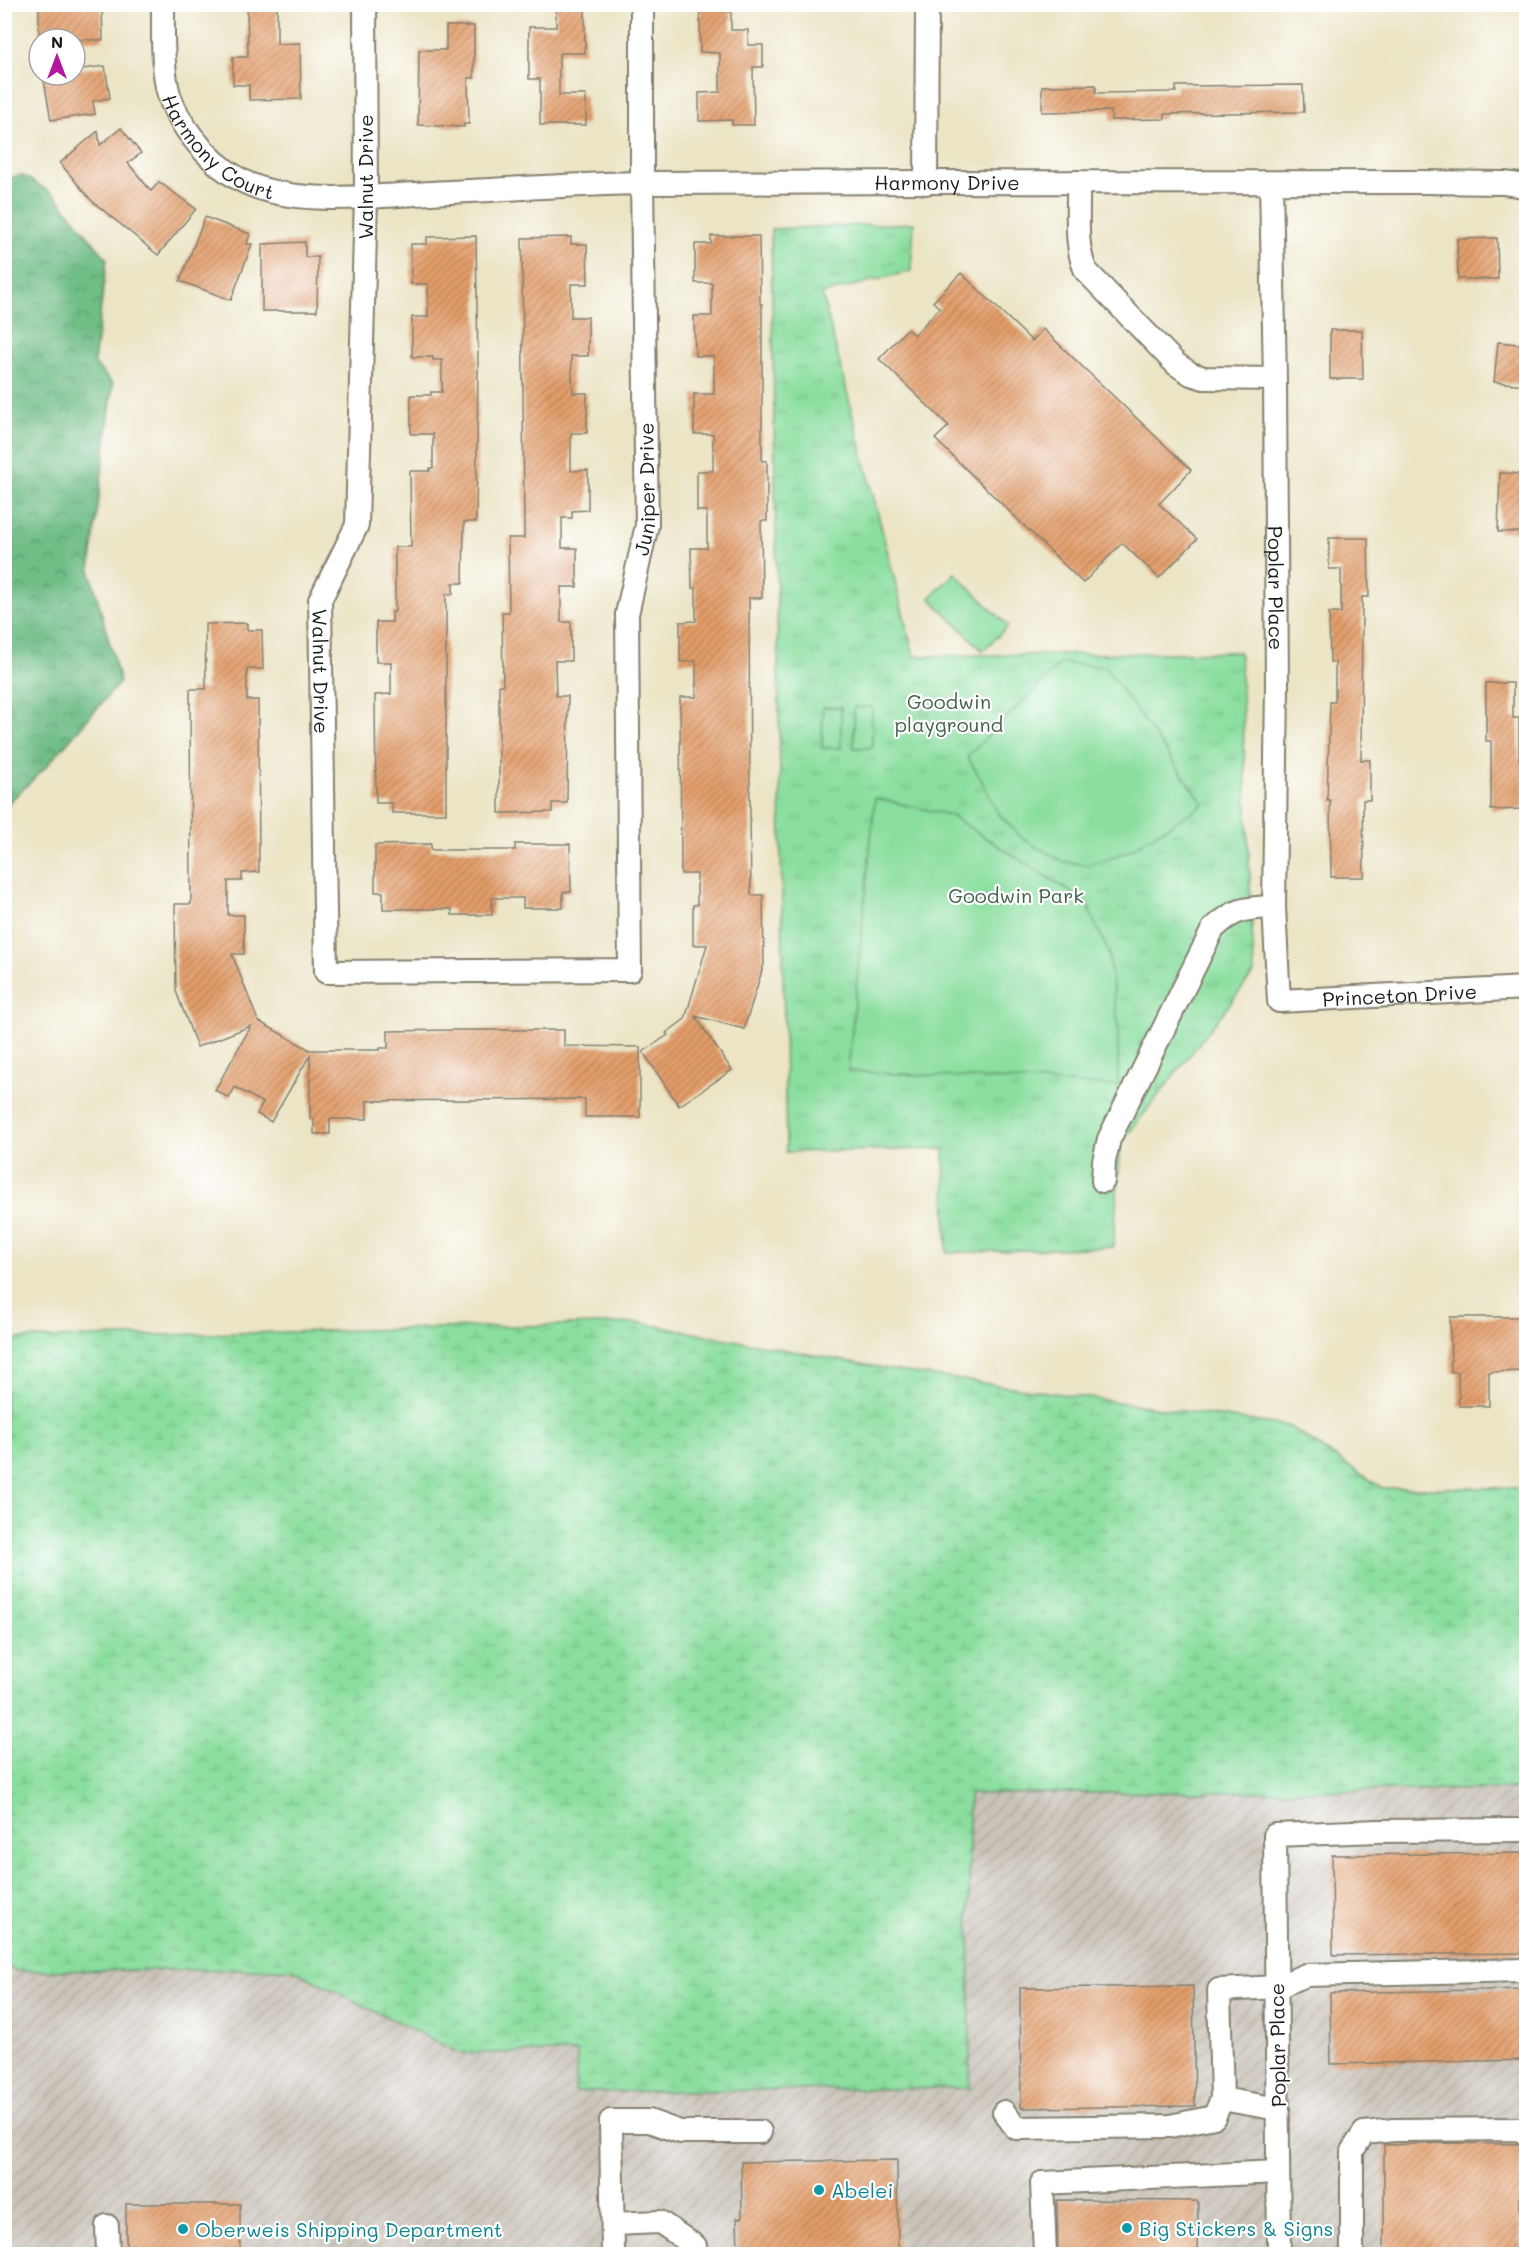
<svg xmlns="http://www.w3.org/2000/svg" width="1531" height="2259" viewBox="0 0 1531 2259" font-family="Mali,sans-serif">
<style>
.industrial{fill:url(#industrial-furrows)}
.forest{fill:url(#forest-crowns);stroke:#466c51;stroke-width:1.5}
.wetland{fill:url(#wetland-marsh);stroke:#537d5e;stroke-width:1.5}
.park{fill:url(#park-tufts);stroke:#537d5e;stroke-width:1.5}
.pitch{fill:#8ade9f;stroke:#537d5e;stroke-width:1.5}
.building{fill:url(#building-hatch)}
.lines{fill:none;stroke-linecap:round;stroke-linejoin:round}
.minor-casing{stroke:#848070;stroke-width:26}
.minor{stroke:#fff;stroke-width:22}
.culture-dot{fill:#0f9aa8;stroke:#fff;stroke-width:2}
.labels{text-anchor:middle;dominant-baseline:central;stroke-width:4.5;stroke-linejoin:round;paint-order:stroke}
.street-label{font-size:20px;fill:#1c1c1c;stroke:#fff}
.park-label{font-size:20px;fill:#42604a;stroke:#fff}
.culture-label{font-size:20px;fill:#0d838f;stroke:#fff;text-anchor:start}
</style>
<defs>
<pattern id="industrial-furrows" width="10" height="10" patternUnits="userSpaceOnUse" patternTransform="scale(1.5)"><rect width="10" height="10" fill="#c9c3b8"/><path d="M-1 1l2-2M0 10L10 0M9 11l2-2" fill="none" stroke="#aca79e"/></pattern>
<pattern id="forest-crowns" width="20" height="18" patternUnits="userSpaceOnUse" patternTransform="scale(1.5)"><rect width="20" height="18" fill="#6fbd86"/><path d="M2 6a3 3 0 1 1 6 0M12 15a3 3 0 1 1 6 0" fill="none" stroke="#5a996d"/></pattern>
<pattern id="wetland-marsh" width="20" height="14" patternUnits="userSpaceOnUse" patternTransform="scale(1.5)"><rect width="20" height="14" fill="#8ade9f"/><path d="M1 5h8M5 5V1M11 12h8M15 12V8" fill="none" stroke="#76be88"/></pattern>
<pattern id="park-tufts" width="24" height="20" patternUnits="userSpaceOnUse" patternTransform="scale(1.5)"><rect width="24" height="20" fill="#8ade9f"/><path d="M3 7l-1-3M5 7V3M7 7l1-3M15 17l-1-3M17 17v-4M19 17l1-3" fill="none" stroke="#76be88"/></pattern>
<pattern id="building-hatch" width="6" height="6" patternUnits="userSpaceOnUse" patternTransform="scale(1.5)"><rect width="6" height="6" fill="#e39d69"/><path d="M-1 1l2-2M0 6l6-6M5 7l2-2" fill="none" stroke="#b77f56"/></pattern>
</defs>
<rect width="100%" height="100%" fill="#fff"/>
<filter id="ink" filterUnits="userSpaceOnUse"><feTurbulence type="fractalNoise" baseFrequency=".0167" numOctaves="2"/><feDisplacementMap in="SourceGraphic" scale="12" xChannelSelector="R" yChannelSelector="G"/><feConvolveMatrix kernelMatrix="1 2 1 2 8 2 1 2 1" color-interpolation-filters="sRGB"/></filter>
<filter id="wash" filterUnits="userSpaceOnUse"><feTurbulence type="fractalNoise" baseFrequency=".008" numOctaves="4" result="noise"/><feDisplacementMap in="SourceGraphic" scale="24" xChannelSelector="R" yChannelSelector="G"/><feGaussianBlur stdDeviation="1.35" result="paint"/><feColorMatrix in="noise" values="0 0 0 0 0 0 0 0 0 0 0 0 0 0 0 0 0 1.4 0 .05"/><feComposite in="paint" operator="in"/></filter>
<g filter="url(#wash)">
<rect width="100%" height="100%" fill="#ebe4c5"/>
<!-- industrial -->
<path class="industrial" d="M1526,1789V2254H5L4,1963L15,1971L291,1969L459,2053L577,2052L575,2091L970,2087L969,1794Z"/>
<!-- forest -->
<path class="forest" d="M22,175L55,195L107,259L94,363L113,384L90,570L120,682L45,768L5,806L4,179Z"/>
<!-- wetland -->
<path class="wetland" d="M641,1323L899,1371L1288,1426L1382,1488H1526V1789L969,1794L970,2088L575,2092L577,2052L459,2053L291,1969L15,1971L5,1963V1339Z"/>
<!-- park -->
<path class="park" d="M914,223L911,271L822,294L914,656L1240,652L1254,973L1121,1143L1113,1247L947,1253L944,1149L786,1152L771,229Z"/>
<!-- pitch -->
<g class="pitch">
<path d="M955,573L1008,626L983,651L930,598Z"/>
<path d="M1061,663L1105,667L1204,804L1127,852L1087,865L1062,861L1024,840L998,813L980,777L967,757Z"/>
<path d="M823,707H841V748H822Z"/>
<rect x="854" y="707" width="18" height="41"/>
<path d="M875,798L950,815L1085,901L1108,951L1118,1025V1086L848,1071Z"/>
</g>
<g id="blocks">
<!-- building -->
<g class="building">
<path d="M39,4L102,6L103,40L39,39Z"/>
<path d="M247,4H277V44L300,43L301,99L249,100V85H233V57H248Z"/>
<path d="M556,4H585V53H559V95H586V125H540V79H529V27H556Z"/>
<path d="M700,4H731V30H748V45H763V67H753L754,125H732V120L699,121V93L720,92V53L700,52Z"/>
<path d="M446,26H474V78H468L469,124H464V127L418,125L419,50H446Z"/>
<path d="M105,66L110,98L93,101L95,114L51,120L43,75H75V70Z"/>
<path d="M1096,85V93L1176,92V86L1303,85L1304,112L1165,114V119L1111,120V111L1042,112V86Z"/>
<path d="M121,128L141,153L128,163L151,191L159,182L196,209L158,255L92,201L60,163L98,131L100,145Z"/>
<path d="M205,217L250,234L247,244H252L231,300L180,281Z"/>
<path d="M476,236L478,368L476,522H464L463,583H453V594H446V813H392V803H376L375,695L391,694V662H376V622H392V612H395V547H411L410,471H430V468H433V434H411V395H431V392H442V360H433V357H412V317H428V284H411V244H427V237Z"/>
<path d="M711,236H759L760,304H762V461H767V521H761L762,598H749L750,816L751,895H763L764,964L744,1029L695,1016L732,1070L679,1106L643,1052L668,1035L666,1033L685,1019L707,945H693V905H697V874H681L680,697H696V661L680,662V622L696,621V588H692L691,548H707V511H697V471H713V434H694V394H714V356H695L694,316H712V283H695V244H711Z"/>
<path d="M571,237V244H587L588,284H571V317H588V356H571L573,393H587V433H571V471L588,470V510L572,511V518H562V548H577V587H561V622H571V661H555L556,696H568L567,803H552V812L499,813V685H503L502,612H509L508,538H524L522,238Z"/>
<path d="M1497,238L1498,279H1458L1457,239Z"/>
<path d="M305,242V257H318L317,311H262V244Z"/>
<path d="M961,273L1032,341L1043,329L1191,470L1159,504L1197,539L1159,578L1122,543L1083,583L935,439L949,426L879,359L907,329L914,335L940,308L933,302Z"/>
<path d="M1330,330H1362L1363,379H1330Z"/>
<path d="M1498,342L1527,345V385L1494,382Z"/>
<path d="M1500,473L1526,474L1527,532H1498Z"/>
<path d="M1329,538H1368L1369,597H1362L1361,760H1370V800H1363L1364,877H1331L1330,800H1327L1330,702H1335V662H1330L1329,613H1341V569H1329Z"/>
<path d="M247,623V630H262L263,669H247V700H258L259,872L242,873V881H228V915H244V954H232L258,1021L310,1050H380V1048H388V1031L455,1030H564V1046L640,1047V1117H585V1099L367,1101V1119H330V1134H314V1119H310V1055L271,1122L257,1114L263,1103L235,1087L229,1098L215,1090L251,1026L197,1047L176,991L175,904H191L190,689H206L205,624Z"/>
<path d="M1486,683H1513V718H1519V760H1524V809L1491,810V741H1486Z"/>
<path d="M431,844V850H515V844H570L571,892H563V908H523V898H492V915H452V909H383V892H375V845Z"/>
<path d="M1450,1317H1527V1371L1489,1372V1406H1459L1458,1372H1451Z"/>
<path d="M1527,1853V1953L1333,1955L1332,1855Z"/>
<path d="M1193,1986L1195,2106L1021,2108L1020,1988Z"/>
<path d="M1527,1989V2060L1331,2064L1330,1993Z"/>
<path d="M1448,2143L1520,2144V2254H1384V2145Z"/>
<path d="M897,2160L898,2254H738L737,2218H742L741,2162Z"/>
<path d="M1057,2200L1198,2201L1197,2254H1058Z"/>
<rect x="126" y="2204" width="114" height="50"/>
</g>
</g>
</g>
<g filter="url(#ink)">
<use href="#blocks" fill-opacity="0" stroke="#848070" stroke-width="1.5"/>
<g class="lines">
<!-- minor casing -->
<g class="minor-casing">
<g id="minor">
<path id="s1" d="M163,4C163,30 162,56 166,81C171,118 207,161 239,179C289,208 374,196 431,193C502,190 575,184 646,183C904,181 1162,183 1420,182L1504,183L1526,186"/>
<path id="s2" d="M365,4L366,197L357,525L320,600L326,972L630,970L627,614L647,525L642,183V4"/>
<path d="M1078,182C1079,210 1074,246 1086,271L1176,364L1191,374L1204,378L1275,379"/>
<path d="M926,183L927,4"/>
<path id="s3" d="M1271,183L1275,379L1277,685L1274,907L1279,1001L1526,988"/>
<path d="M1103,1181L1104,1161L1109,1139L1213,929C1234,909 1245,908 1274,907"/>
<path d="M1278,2109L1222,2099L1219,1990L1277,1987L1306,1975L1526,1970"/>
<path d="M1004,2112L1016,2128L1170,2126L1214,2117L1222,2099"/>
<path d="M613,2224L660,2222L695,2246V2254"/>
<path d="M107,2226L108,2254"/>
<path d="M613,2254L611,2121H649L680,2132H760"/>
<path d="M1045,2254L1042,2183L1278,2172"/>
<path d="M1279,2254L1275,1835L1378,1831L1526,1830"/>
<path d="M1352,2254V2151L1364,2133L1394,2130L1522,2129L1526,2133"/>
</g>
</g>
<!-- minor -->
<use href="#minor" class="minor"/>
</g>
</g>
<!-- markers -->
<g class="culture-dot">
<circle cx="819" cy="2190" r="6"/>
<circle cx="1127" cy="2228" r="6"/>
<circle cx="183" cy="2229" r="6"/>
</g>
<g class="labels">
<!-- street labels -->
<g class="street-label">
<text stroke="none"><textPath href="#s1" startOffset="166">Harmony Court</textPath></text>
<text transform="translate(365 177) rotate(-90)">Walnut Drive</text>
<text stroke="none"><textPath href="#s1" startOffset="914">Harmony Drive</textPath></text>
<text stroke="none"><textPath href="#s2" startOffset="1764">Juniper Drive</textPath></text>
<text stroke="none"><textPath href="#s3" startOffset="405">Poplar Place</textPath></text>
<text stroke="none"><textPath href="#s2" startOffset="676">Walnut Drive</textPath></text>
<text stroke="none"><textPath href="#s3" startOffset="939">Princeton Drive</textPath></text>
<text transform="translate(1277 2045) rotate(-91)">Poplar Place</text>
</g>
<!-- park labels -->
<g class="park-label">
<text x="949" y="701">Goodwin<tspan x="949" dy="23">playground</tspan></text>
<text x="1016" y="895">Goodwin Park</text>
</g>
<!-- culture labels -->
<g class="culture-label">
<text x="831" y="2190">Abelei</text>
<text x="1139" y="2228">Big Stickers &amp; Signs</text>
<text x="195" y="2229">Oberweis Shipping Department</text>
</g>
</g>
<!-- margin -->
<rect width="1531" height="2259" fill="none" stroke="#fff" stroke-width="24"/>
<!-- north arrow -->
<g transform="translate(57 57)"><circle r="28" fill="#ffffff" stroke="#a4a4a4" stroke-width="1.5"/>
<path d="M0-4.5L10 22L0 15L-10 22Z" fill="#b5179e"/>
<text y="-9" font-size="16" font-weight="bold" text-anchor="middle" fill="#1c1c1c">N</text>
</g>
</svg>
